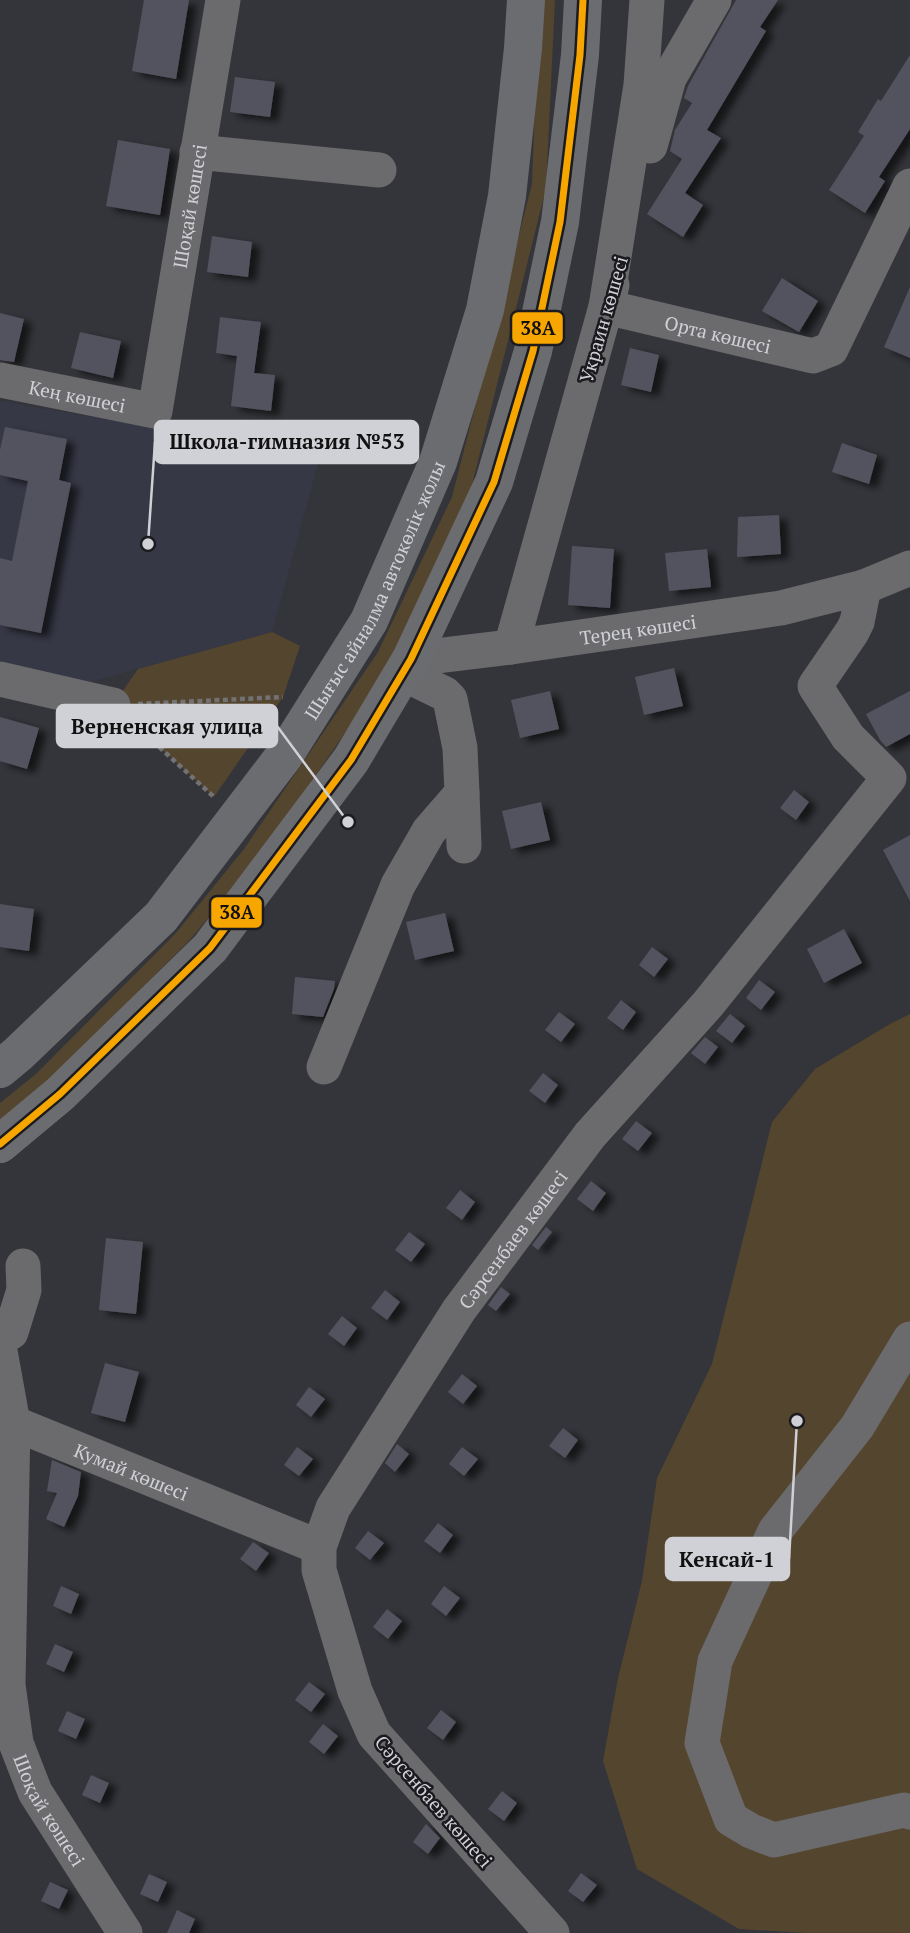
<svg xmlns="http://www.w3.org/2000/svg" width="910" height="1933" viewBox="0 0 910 1933" font-family="'PT Serif',serif">
<style>
.built{fill:#373846}
.green{fill:#54452e}
.building{fill:#53535f;filter:url(#shadow)}
.lines{fill:none;stroke-linecap:round;stroke-linejoin:round}
.path{stroke:#727275;stroke-width:4.5;stroke-dasharray:5 3.5;stroke-linecap:butt}
.minor{stroke:#6b6b6d;stroke-width:35}
.major{stroke:#6b6c70;stroke-width:38}
.bus-1-casing{stroke:#1b1b1f;stroke-width:12}
.bus-1{stroke:#f7a600;stroke-width:7}
.labels{text-anchor:middle;dominant-baseline:central;stroke-width:5;stroke-linejoin:round;paint-order:stroke}
.street-label{font-size:19px;fill:#d0d1d7;stroke:#1b1b1f}
.leader{fill:none;stroke:#d0d1d7;stroke-width:2.5}
.callout-dot{fill:#d0d1d7;stroke:#1b1b1f;stroke-width:2.5}
.callout{fill:#d0d1d7;stroke:#d0d1d7;stroke-width:2.5}
.callout-label{font-size:21px;text-anchor:middle;font-weight:bold;fill:#111}
.line-badge{stroke:#1b1b1f;stroke-width:2.5}
.pale-badge-label{font-size:19px;text-anchor:middle;font-weight:bold;fill:#111}
</style>
<defs>
<filter id="shadow"><feDropShadow dx="8" dy="4.5" stdDeviation="3.5" flood-color="#0009"/></filter>
</defs>
<rect width="100%" height="100%" fill="#34353a"/>
<!-- built -->
<path class="built" d="M0,401L320,456L272,632L90,682L0,664Z"/>
<!-- green -->
<g class="green">
<path d="M539,0H555L546,188L467,505L394,662L257,860L188,942L44,1085L0,1120V1103L36,1074L176,933L244,849L378,652L452,497L532,184Z"/>
<path d="M272,632L300,646L283,697L214,797L113,705L138,669Z"/>
<path d="M910,1014V1933H809L739,1929L637,1869L603,1761L618,1678L642,1581L657,1478L712,1364L772,1122L815,1069L890,1024Z"/>
</g>
<!-- building -->
<g class="building">
<path d="M144,0H189L176,79L132,71Z"/>
<path d="M736,0H778L760,27L766,31L707,130L721,138L685,193L703,205L683,237L647,214L682,159L670,151L675,130L692,103L684,98L688,86Z"/>
<path d="M910,55V129L879,177L885,181L865,213L829,190L864,136L858,132L878,99L881,101Z"/>
<path d="M235,77L275,82L270,117L230,112Z"/>
<path d="M118,140L170,149L160,215L106,206Z"/>
<path d="M212,236L252,242L248,277L207,272Z"/>
<path d="M782,278L818,301L799,332L762,311Z"/>
<path d="M910,287V358L884,347Z"/>
<path d="M0,313L24,319L14,362L0,360Z"/>
<path d="M220,317L261,322L254,373L275,375L271,411L231,406L237,356L216,353Z"/>
<path d="M80,332L121,341L113,378L71,368Z"/>
<path d="M630,348L659,355L651,392L621,385Z"/>
<path d="M5,427L67,439L59,480L71,483L41,633L0,625V558L12,561L28,481L0,475V450Z"/>
<path d="M842,443L877,455L869,484L832,472Z"/>
<path d="M779,515L781,554L737,557L738,517Z"/>
<path d="M572,546L614,549L610,608L568,605Z"/>
<path d="M707,549L711,587L669,591L665,553Z"/>
<path d="M674,668L683,706L644,715L635,677Z"/>
<path d="M550,691L559,729L520,738L511,700Z"/>
<path d="M910,691V734L886,747L880,740L866,714Z"/>
<path d="M0,717L39,728L27,769L0,761Z"/>
<path d="M794,790L809,802L796,820L780,808Z"/>
<path d="M541,802L550,840L511,849L502,811Z"/>
<path d="M910,835V901L883,850Z"/>
<path d="M0,904L34,909L29,951L0,947Z"/>
<path d="M445,913L454,951L415,960L406,922Z"/>
<path d="M844,929L862,963L824,983L807,949Z"/>
<path d="M652,947L668,959L654,977L639,965Z"/>
<path d="M295,977L335,981L334,989L323,1017L292,1014Z"/>
<path d="M759,980L775,992L761,1010L746,998Z"/>
<path d="M621,1000L636,1012L623,1030L607,1018Z"/>
<path d="M559,1012L575,1024L561,1042L545,1030Z"/>
<path d="M730,1014L745,1026L732,1043L716,1031Z"/>
<path d="M705,1037L718,1047L705,1064L691,1053Z"/>
<path d="M543,1073L558,1085L545,1103L529,1091Z"/>
<path d="M636,1121L652,1133L638,1151L622,1139Z"/>
<path d="M591,1181L606,1193L593,1211L577,1199Z"/>
<path d="M460,1190L475,1202L462,1220L446,1208Z"/>
<path d="M546,1227L552,1232L538,1250L532,1245Z"/>
<path d="M409,1232L425,1244L411,1262L395,1250Z"/>
<path d="M106,1238L143,1242L136,1314L99,1310Z"/>
<path d="M501,1287L510,1294L496,1311L488,1305Z"/>
<path d="M385,1290L400,1302L387,1320L371,1308Z"/>
<path d="M342,1316L357,1328L344,1346L328,1334Z"/>
<path d="M105,1363L139,1372L125,1422L91,1413Z"/>
<path d="M462,1374L477,1386L463,1404L448,1392Z"/>
<path d="M309,1387L325,1399L311,1417L296,1405Z"/>
<path d="M563,1428L578,1440L565,1458L549,1446Z"/>
<path d="M397,1444L409,1454L395,1472L385,1463Z"/>
<path d="M297,1447L313,1459L299,1476L284,1465Z"/>
<path d="M462,1447L478,1459L464,1476L449,1464Z"/>
<path d="M52,1460L81,1472L78,1496L64,1527L46,1519L57,1493L47,1491Z"/>
<path d="M438,1523L453,1535L440,1553L424,1541Z"/>
<path d="M368,1531L384,1543L370,1560L355,1548Z"/>
<path d="M253,1542L269,1553L256,1571L240,1559Z"/>
<path d="M61,1586L79,1594L71,1614L53,1606Z"/>
<path d="M444,1586L460,1598L446,1616L431,1604Z"/>
<path d="M387,1609L402,1621L388,1639L373,1627Z"/>
<path d="M55,1644L73,1652L64,1672L46,1664Z"/>
<path d="M309,1682L325,1694L311,1712L295,1700Z"/>
<path d="M441,1710L456,1722L443,1740L427,1728Z"/>
<path d="M67,1711L85,1719L76,1739L58,1731Z"/>
<path d="M323,1724L338,1736L324,1754L309,1742Z"/>
<path d="M91,1775L109,1783L100,1803L82,1795Z"/>
<path d="M502,1791L517,1803L504,1821L488,1809Z"/>
<path d="M426,1824L440,1838L428,1854L413,1842Z"/>
<path d="M581,1873L597,1885L583,1902L568,1891Z"/>
<path d="M149,1874L167,1882L158,1902L140,1894Z"/>
<path d="M50,1882L68,1890L59,1909L41,1901Z"/>
<path d="M177,1910L195,1919L189,1933H167Z"/>
</g>
<g class="lines">
<!-- path -->
<g class="path">
<path d="M138,704L283,697"/>
<path d="M134,724L214,797"/>
</g>
<!-- minor -->
<g class="minor">
<path id="s1" d="M647,0L641,85L606,307L813,356L831,349L910,186"/>
<path d="M650,146L669,78L714,0"/>
<path d="M197,152L379,170"/>
<path id="s2" d="M0,380L155,411L223,0"/>
<path d="M511,647L612,285"/>
<path id="s3" d="M411,659L511,647L781,608L864,587L910,568"/>
<path d="M0,679L113,705"/>
<path d="M462,793L464,846"/>
<path d="M324,1067L398,885L429,831L462,793L460,748L450,699L445,694L402,673"/>
<path d="M0,1334L11,1332L24,1290L23,1266"/>
<path d="M910,1339L857,1427L775,1531L715,1661L702,1743L731,1819L751,1831L774,1840L904,1810L910,1812"/>
<path id="s4" d="M0,1351L13,1423L8,1685L16,1743L35,1792L125,1933"/>
<path id="s5" d="M13,1423L319,1547"/>
<path id="s6" d="M552,1933L374,1734L355,1691L319,1570V1547L333,1508L459,1310L590,1135L708,1004L889,778L848,737L815,686L852,632L857,622L864,587"/>
</g>
<!-- major -->
<g class="major">
<path id="s7" d="M0,1069L18,1054L161,917L284,756L369,621L438,462L485,310L507,196L523,48L526,0"/>
<path d="M0,1144L60,1094L210,948L351,760L411,659L494,482L533,351L560,222L580,55L583,0"/>
</g>
<!-- bus-1 casing -->
<g class="bus-1-casing">
<path id="bus-1" d="M0,1144L60,1094L210,948L351,760L411,659L494,482L533,351L560,222L580,55L583,0"/>
</g>
<!-- bus-1 -->
<use href="#bus-1" class="bus-1"/>
</g>
<g class="labels">
<!-- street labels -->
<g class="street-label">
<text stroke="none"><textPath href="#s2" startOffset="366">Шоқай көшесі</textPath></text>
<text transform="translate(603 319) rotate(-74)">Украин көшесі</text>
<text stroke="none"><textPath href="#s1" startOffset="425">Орта көшесі</textPath></text>
<text stroke="none"><textPath href="#s2" startOffset="79">Кең көшесі</textPath></text>
<text stroke="none"><textPath href="#s7" startOffset="614">Шығыс айналма автокөлік жолы</textPath></text>
<text stroke="none"><textPath href="#s3" startOffset="229">Терең көшесі</textPath></text>
<text stroke="none"><textPath href="#s6" startOffset="828">Сәрсенбаев көшесі</textPath></text>
<text stroke="none"><textPath href="#s5" startOffset="128">Кумай көшесі</textPath></text>
<text transform="translate(434 1801) rotate(49)">Сәрсенбаев көшесі</text>
<text stroke="none"><textPath href="#s4" startOffset="469">Шоқай көшесі</textPath></text>
</g>
</g>
<!-- callouts -->
<path class="leader" d="M148 544L155 442M348 822L277 726M797 1421L789 1559"/>
<g class="callout-dot">
<circle cx="148" cy="544" r="7"/>
<circle cx="348" cy="822" r="7"/>
<circle cx="797" cy="1421" r="7"/>
</g>
<g class="callout">
<rect x="155" y="421" width="263" height="42" rx="7"/>
<rect x="57" y="705" width="220" height="42" rx="7"/>
<rect x="666" y="1538" width="123" height="42" rx="7"/>
</g>
<g class="callout-label">
<text x="287" y="449">Школа-гимназия №53</text>
<text x="167" y="734">Верненская улица</text>
<text x="727" y="1567">Кенсай-1</text>
</g>
<g class="line-badge">
<rect x="511" y="311" width="53" height="34" rx="7" fill="#f7a600"/>
<rect x="210" y="896" width="53" height="33" rx="7" fill="#f7a600"/>
</g>
<g class="pale-badge-label">
<text x="538" y="335">38А</text>
<text x="237" y="919">38А</text>
</g>
</svg>
